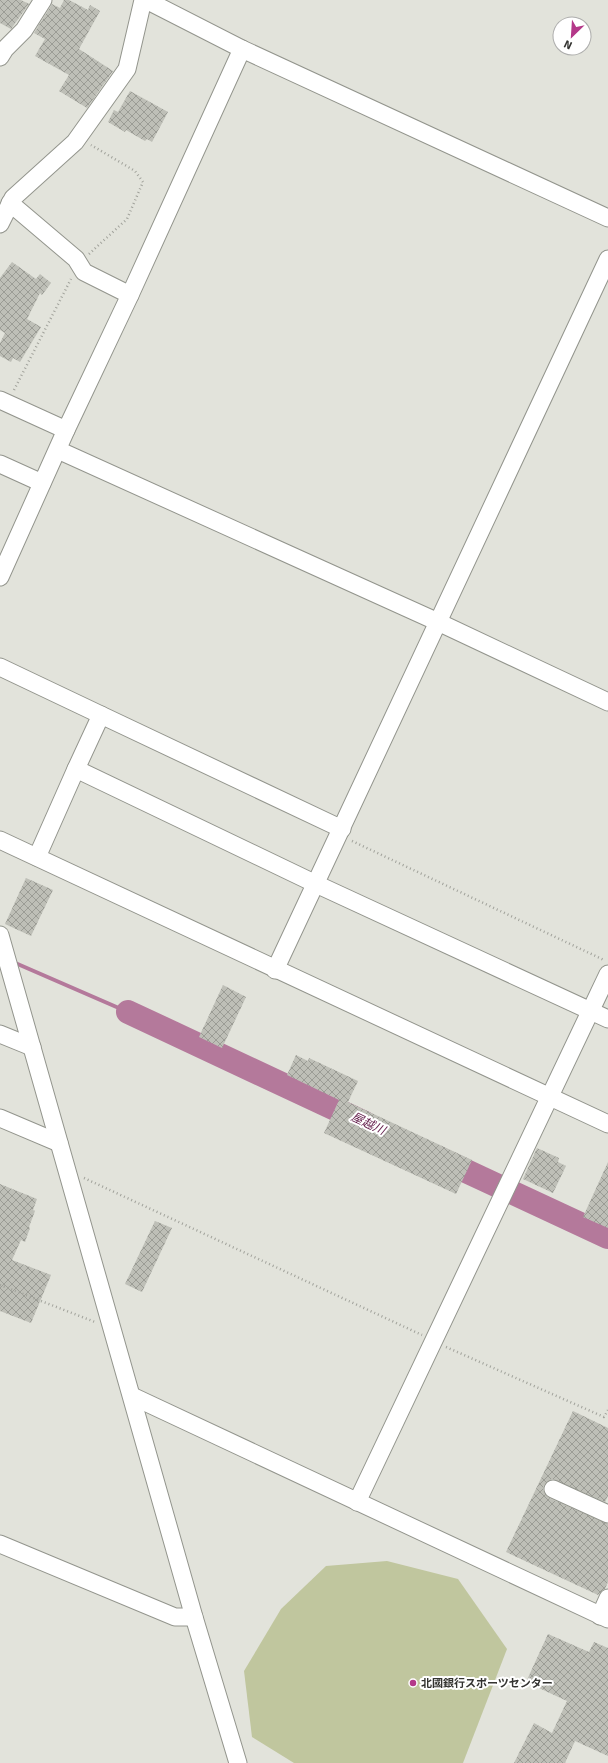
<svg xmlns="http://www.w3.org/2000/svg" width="608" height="1763" viewBox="0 0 608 1763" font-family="Signika,'Noto Sans JP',sans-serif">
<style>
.green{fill:#c0c69e}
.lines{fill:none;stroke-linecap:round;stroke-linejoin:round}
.stream{stroke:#b4799b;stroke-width:4}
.river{stroke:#b4799b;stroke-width:24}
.building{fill:url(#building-cross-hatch)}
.minor-casing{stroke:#93958d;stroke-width:19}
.path{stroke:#a1a29b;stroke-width:2.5;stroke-dasharray:1 3;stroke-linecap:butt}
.minor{stroke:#fff;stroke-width:17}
.poi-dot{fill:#b43889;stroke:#fff;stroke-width:1.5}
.labels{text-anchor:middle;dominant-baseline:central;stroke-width:4;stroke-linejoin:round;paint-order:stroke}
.poi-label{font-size:11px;font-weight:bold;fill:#333330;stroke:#fff;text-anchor:start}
.water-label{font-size:12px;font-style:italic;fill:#621a49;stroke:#fff}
</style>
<defs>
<pattern id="building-cross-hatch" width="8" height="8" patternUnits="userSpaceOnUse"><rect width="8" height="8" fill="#bebfb7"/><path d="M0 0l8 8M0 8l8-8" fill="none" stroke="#9b9c95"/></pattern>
</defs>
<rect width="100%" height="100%" fill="#e2e3db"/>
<!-- green -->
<path class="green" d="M387,1561L458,1579L507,1649L463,1763H294L252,1737L244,1671L281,1609L326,1566Z"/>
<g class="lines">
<!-- stream -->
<path class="stream" d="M13,962L128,1012"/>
<!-- river -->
<g class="river">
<path d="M128,1012L365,1123"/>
<path d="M438,1158L608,1237"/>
</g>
</g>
<!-- building -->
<g class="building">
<path d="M0,0H21L29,4L11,29L0,23Z"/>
<path d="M64,0H69L88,10L90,5L100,11L79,49L113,71L87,108L59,91L69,75L35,56L45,39L34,33L52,4L60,8Z"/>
<path d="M130,91L168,112L152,142L147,139L145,141L126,130L125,132L108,122L114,110L118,112Z"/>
<path d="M12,262L36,279L40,274L51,283L42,295L40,293L27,319L41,327L20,362L13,358L11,362L0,356V343L5,333L0,330V278Z"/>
<path d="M26,878L53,890L31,936L5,924Z"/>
<path d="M223,985L246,997L222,1048L199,1037Z"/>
<path d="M296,1055L308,1061L309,1058L358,1081L348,1102L472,1160L456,1194L324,1133L339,1100L287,1075Z"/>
<path d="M537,1148L559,1158L558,1162L566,1166L553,1193L523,1179Z"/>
<path d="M608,1162V1228L583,1217Z"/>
<path d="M0,1184L37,1199L33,1210L35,1211L29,1227L30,1228L25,1242L21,1240L12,1260L51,1275L31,1323L0,1311Z"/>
<path d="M155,1221L172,1228L142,1292L125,1284Z"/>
<path d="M573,1411L608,1428V1496L605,1502L552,1479L544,1485L543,1490L549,1498L608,1524V1582L605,1589L598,1595L506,1552Z"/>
<path d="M548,1634L589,1652L594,1642L608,1648V1756L575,1741L565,1763H514L534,1723L552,1733L567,1701L526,1682Z"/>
</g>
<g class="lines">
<!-- minor casing -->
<g class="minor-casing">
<g id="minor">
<path d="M146,0L242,49L608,218"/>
<path d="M0,57L5,49L24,30L43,0"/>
<path d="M10,203L76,259L84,272L130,295"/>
<path d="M0,224L13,198L75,142L127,69L143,0"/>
<path d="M0,400L66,430"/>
<path d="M58,450L438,622L608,702"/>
<path d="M0,464L42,483"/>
<path d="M0,577L66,430L130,295L242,49"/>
<path d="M0,667L101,715L76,769L316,884L608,1019"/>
<path d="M101,715L342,829"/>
<path d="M0,840L608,1124"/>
<path d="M37,857L76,769"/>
<path d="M0,935L194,1617L238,1763"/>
<path d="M275,970L608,259"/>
<path d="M0,1034L32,1047"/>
<path d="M0,1118L59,1143"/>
<path d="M132,1396L608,1619"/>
<path d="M553,1489L608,1514"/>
<path d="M357,1502L608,974"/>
<path d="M0,1544L175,1617H194"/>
<path d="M600,1616L608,1598"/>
</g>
</g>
<!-- path -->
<g class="path">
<path d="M89,254L127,219L143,182L135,171L91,145"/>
<path d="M14,390L71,279"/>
<path d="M352,841L604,960"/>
<path d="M84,1178L422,1335"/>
<path d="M0,1285L95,1322"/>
<path d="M446,1347L604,1417L608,1410"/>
</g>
<!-- minor -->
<use href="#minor" class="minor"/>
</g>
<!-- markers -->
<circle class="poi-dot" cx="413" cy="1683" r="4"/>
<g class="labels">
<!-- poi labels -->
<g class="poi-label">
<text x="421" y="1683">北國銀行スポーツセンター</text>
</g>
<!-- water labels -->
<g class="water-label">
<text transform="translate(368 1124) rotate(25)">屋越川</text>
</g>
</g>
<!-- north arrow -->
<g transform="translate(572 36) rotate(205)"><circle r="19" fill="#ffffff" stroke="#adadac"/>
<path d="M0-3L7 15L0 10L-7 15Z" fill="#b43889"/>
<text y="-6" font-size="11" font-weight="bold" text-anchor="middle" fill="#333330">N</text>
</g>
</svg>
